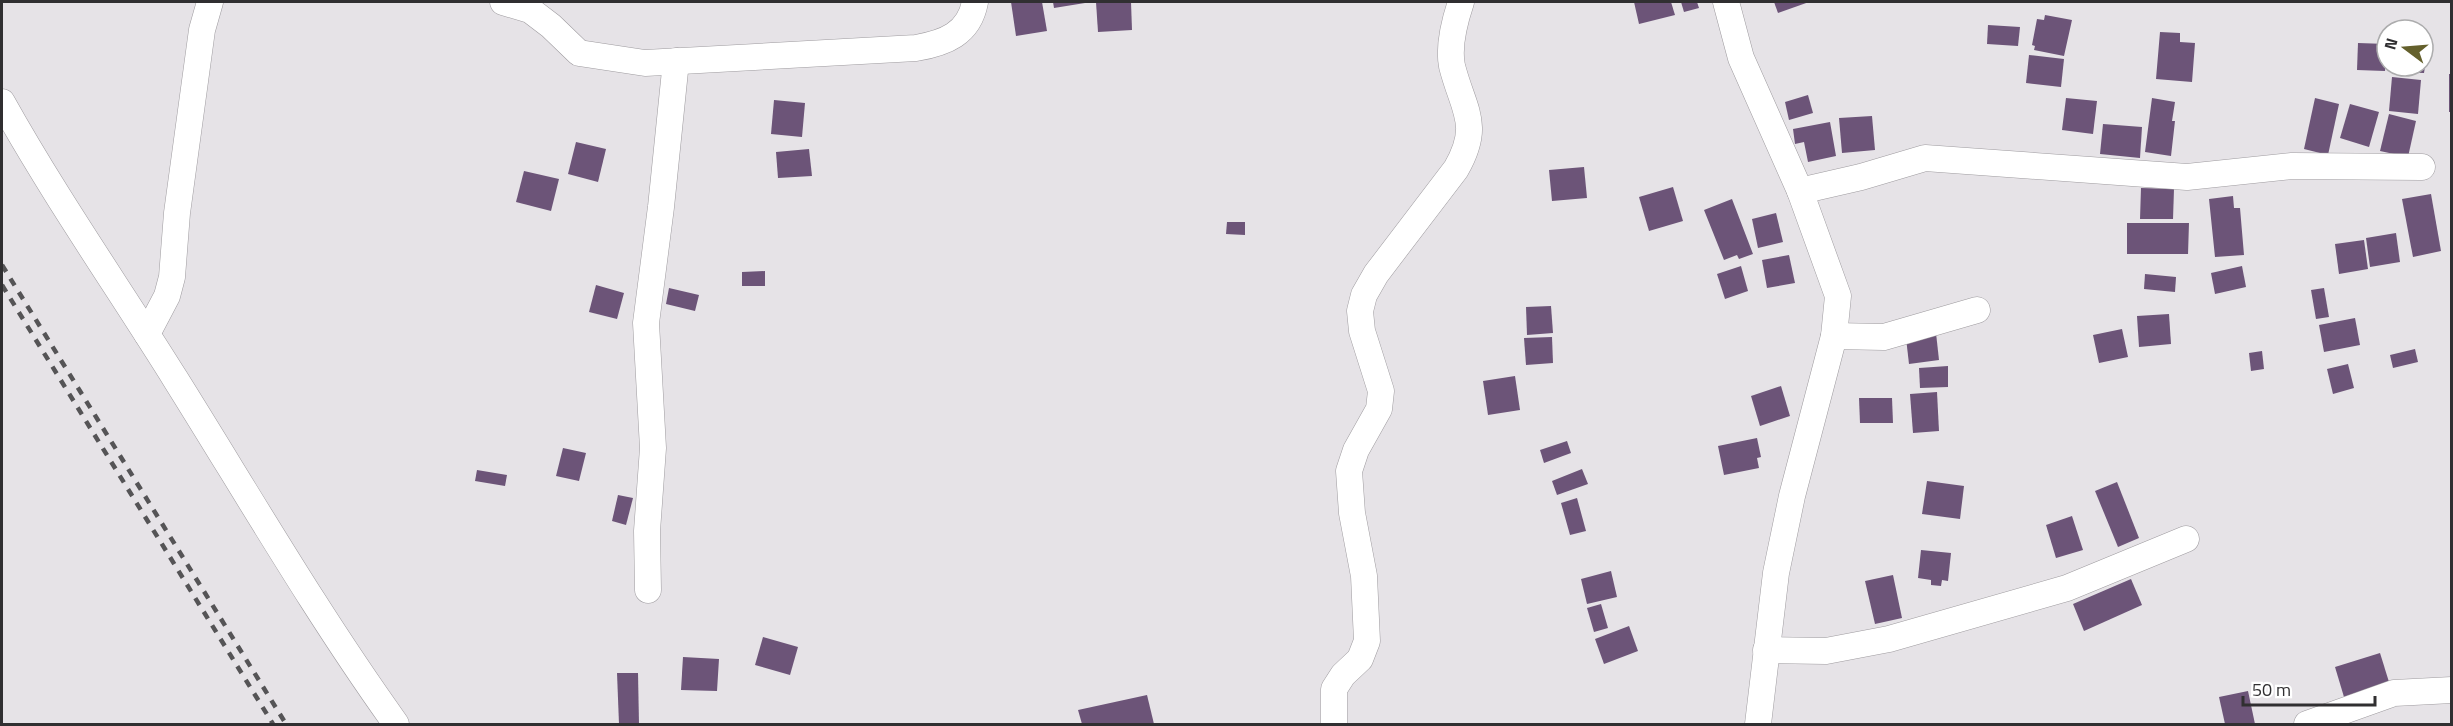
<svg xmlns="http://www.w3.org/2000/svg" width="2453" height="726" viewBox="0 0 2453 726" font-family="'Titillium Web',sans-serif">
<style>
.building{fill:#6c5478}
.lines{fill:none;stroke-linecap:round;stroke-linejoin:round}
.minor-casing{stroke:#9e9b9f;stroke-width:27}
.minor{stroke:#fff;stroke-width:26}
.rail{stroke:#555456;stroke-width:4.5;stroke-dasharray:8 8;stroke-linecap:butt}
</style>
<rect width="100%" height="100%" fill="#e6e3e7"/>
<!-- building -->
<g class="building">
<path d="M1011,2H1042L1047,31L1016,36Z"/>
<path d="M1053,2H1085V3L1054,8Z"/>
<path d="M1096,2H1131L1132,30L1098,32Z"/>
<path d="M1634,2H1671L1675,15L1639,24Z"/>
<path d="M1681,2H1697L1699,8L1684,12Z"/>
<path d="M1774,2H1809L1778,13Z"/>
<path d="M2045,15L2072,20L2064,56L2034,50L2035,46L2032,45L2037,19L2044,20Z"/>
<path d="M1988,25L2020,27L2018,46L1987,44Z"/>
<path d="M2160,32L2180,33V42L2195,43L2192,82L2156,79Z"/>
<path d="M2358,43L2387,44L2385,71L2357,70Z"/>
<path d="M2029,55L2064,59L2061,87L2026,83Z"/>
<path d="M2396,66H2425L2424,73L2396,72Z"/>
<rect x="2449" y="74" width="3" height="38"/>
<path d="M2392,77L2421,80L2418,114L2389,111Z"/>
<path d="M1808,95L1813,113L1789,120L1785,102Z"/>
<path d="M2066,98L2097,101L2093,134L2062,130Z"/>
<path d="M2152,98L2175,102L2172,121H2175L2171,156L2145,152Z"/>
<path d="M2315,98L2339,104L2328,155L2304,149Z"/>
<path d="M774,100L805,103L802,137L771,134Z"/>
<path d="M2350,104L2379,112L2369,147L2340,138Z"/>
<path d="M2389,114L2416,121L2408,157L2380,151Z"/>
<path d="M1872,116L1875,150L1842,153L1839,118Z"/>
<path d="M1830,122L1836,156L1808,162L1804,142L1795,144L1793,129Z"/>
<path d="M2103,124L2142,127L2140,158L2100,154Z"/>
<path d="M576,142L606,149L598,182L568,174Z"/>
<path d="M809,149L812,176L778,178L776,152Z"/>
<path d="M1584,167L1587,198L1552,201L1549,170Z"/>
<path d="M524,171L559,179L551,211L516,202Z"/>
<path d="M1673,187L1683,221L1649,231L1639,197Z"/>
<path d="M2141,188L2174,189L2173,219H2140Z"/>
<path d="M2431,194L2441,251L2413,257L2402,199Z"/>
<path d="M2233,196L2234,208H2240L2244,255L2215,257L2209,199Z"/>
<path d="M1732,199L1753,254L1739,259L1737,255L1724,260L1704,210Z"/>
<path d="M1776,213L1783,242L1758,248L1752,219Z"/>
<path d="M1227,222H1245V235L1226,234Z"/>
<path d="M2127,223H2189L2188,254H2127Z"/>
<path d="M2396,233L2400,262L2370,267L2366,238Z"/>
<path d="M2364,240L2368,269L2339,274L2335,244Z"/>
<path d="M1789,255L1795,283L1767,288L1762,260Z"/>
<path d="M1741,266L1748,291L1725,299L1717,274Z"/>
<path d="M2242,266L2246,287L2215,294L2211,273Z"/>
<path d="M765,271V286H742V272Z"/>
<path d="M2145,274L2176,277L2175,292L2144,289Z"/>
<path d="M596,285L624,293L617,319L589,312Z"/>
<path d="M669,288L699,295L695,311L666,304Z"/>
<path d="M2324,288L2329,317L2316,319L2311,290Z"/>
<path d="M1551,306L1553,333L1527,335L1526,307Z"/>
<path d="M2169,314L2171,344L2139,347L2137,316Z"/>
<path d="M2355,318L2360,345L2324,352L2319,325Z"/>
<path d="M2122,329L2128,357L2099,363L2093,335Z"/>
<path d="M1936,333L1939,360L1909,364L1906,338Z"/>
<path d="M1552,337L1553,363L1526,365L1524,338Z"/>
<path d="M2415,349L2418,362L2393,368L2390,355Z"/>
<path d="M2262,351L2264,369L2251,371L2249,353Z"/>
<path d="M2348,364L2354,388L2333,394L2327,369Z"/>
<path d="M1948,366V387L1920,388L1919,368Z"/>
<path d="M1515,376L1520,410L1488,415L1483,381Z"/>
<path d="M1781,386L1790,416L1760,426L1751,396Z"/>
<path d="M1937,392L1939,431L1913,433L1910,394Z"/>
<path d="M1859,398H1892L1893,423H1860Z"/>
<path d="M1757,438L1761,457L1757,458L1759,468L1724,475L1718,446Z"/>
<path d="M1567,441L1571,453L1544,463L1540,450Z"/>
<path d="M563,448L586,453L579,481L556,476Z"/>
<path d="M1582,469L1588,484L1557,495L1552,481Z"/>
<path d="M477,470L507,475L505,486L475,481Z"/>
<path d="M1927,481L1964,486L1960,519L1922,514Z"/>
<path d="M2117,482L2139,538L2118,547L2095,491Z"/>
<path d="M618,495L633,498L626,525L612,521Z"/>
<path d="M1577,498L1586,531L1570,535L1561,503Z"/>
<path d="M2072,516L2083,550L2056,558L2046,525Z"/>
<path d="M1921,550L1951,553L1948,581L1942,580L1941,586L1931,585V580L1918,578Z"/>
<path d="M1611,571L1617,597L1587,604L1581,579Z"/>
<path d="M1893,575L1902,618L1875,624L1865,581Z"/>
<path d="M2131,579L2142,605L2084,631L2073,604Z"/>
<path d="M1601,604L1608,628L1594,632L1587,608Z"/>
<path d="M1629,626L1638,651L1604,664L1595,639Z"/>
<path d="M763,637L798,647L790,675L755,665Z"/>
<path d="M2380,653L2389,682L2344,697L2335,667Z"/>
<path d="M683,657L719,659L717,691L681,690Z"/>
<path d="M617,673H638L639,724H619Z"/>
<path d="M2248,691L2255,724H2225L2219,697Z"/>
<path d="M1147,695L1154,724H1082L1078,710Z"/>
</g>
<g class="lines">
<!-- minor casing -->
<g class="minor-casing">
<g id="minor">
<path d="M503,2L530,10L551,26L579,53L645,63L916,48C945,43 969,34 975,2"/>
<path d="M1726,2L1741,58L1800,191L1838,296L1834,336L1792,496L1776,573L1758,724"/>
<path d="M2,102C55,197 118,287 176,380C248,495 317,614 396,724"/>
<path d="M1800,191L1861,177L1925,158L2187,177L2292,166L2422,167"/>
<path d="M147,334L167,296L172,277L177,213L202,30L210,2"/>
<path d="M1834,336L1884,337L1977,310"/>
<path d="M648,590L647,531L653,448L646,323L661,207L676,61"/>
<path d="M1766,650L1826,651L1889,639L2067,588L2186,539"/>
<path d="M1334,724V689L1343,675L1360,659L1367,641L1364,576L1352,513L1349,471L1356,450L1379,409L1381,391L1362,331L1360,311L1364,295L1376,274L1456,169C1482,124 1463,110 1452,66C1448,46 1455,20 1461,2"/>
<path d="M2307,724L2394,693L2452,690"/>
</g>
</g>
<!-- minor -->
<use href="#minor" class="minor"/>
<!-- rail -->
<g class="rail">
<path d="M2,265L286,724"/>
<path d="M2,285L273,724"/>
</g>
</g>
<!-- border -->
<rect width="2453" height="726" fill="none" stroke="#302f31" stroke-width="6"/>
<!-- north arrow -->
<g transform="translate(2405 48) rotate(286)"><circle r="28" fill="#ffffff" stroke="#acacad" stroke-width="1.5"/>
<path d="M0-4.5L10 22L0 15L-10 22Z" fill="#64602c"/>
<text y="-9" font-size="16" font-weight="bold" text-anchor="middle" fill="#302f31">N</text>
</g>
<!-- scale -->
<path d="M2243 696v9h132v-9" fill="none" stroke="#302f31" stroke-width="3"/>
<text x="2252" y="696" font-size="18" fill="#302f31" stroke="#ffffff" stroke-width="4.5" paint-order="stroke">50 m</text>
</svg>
